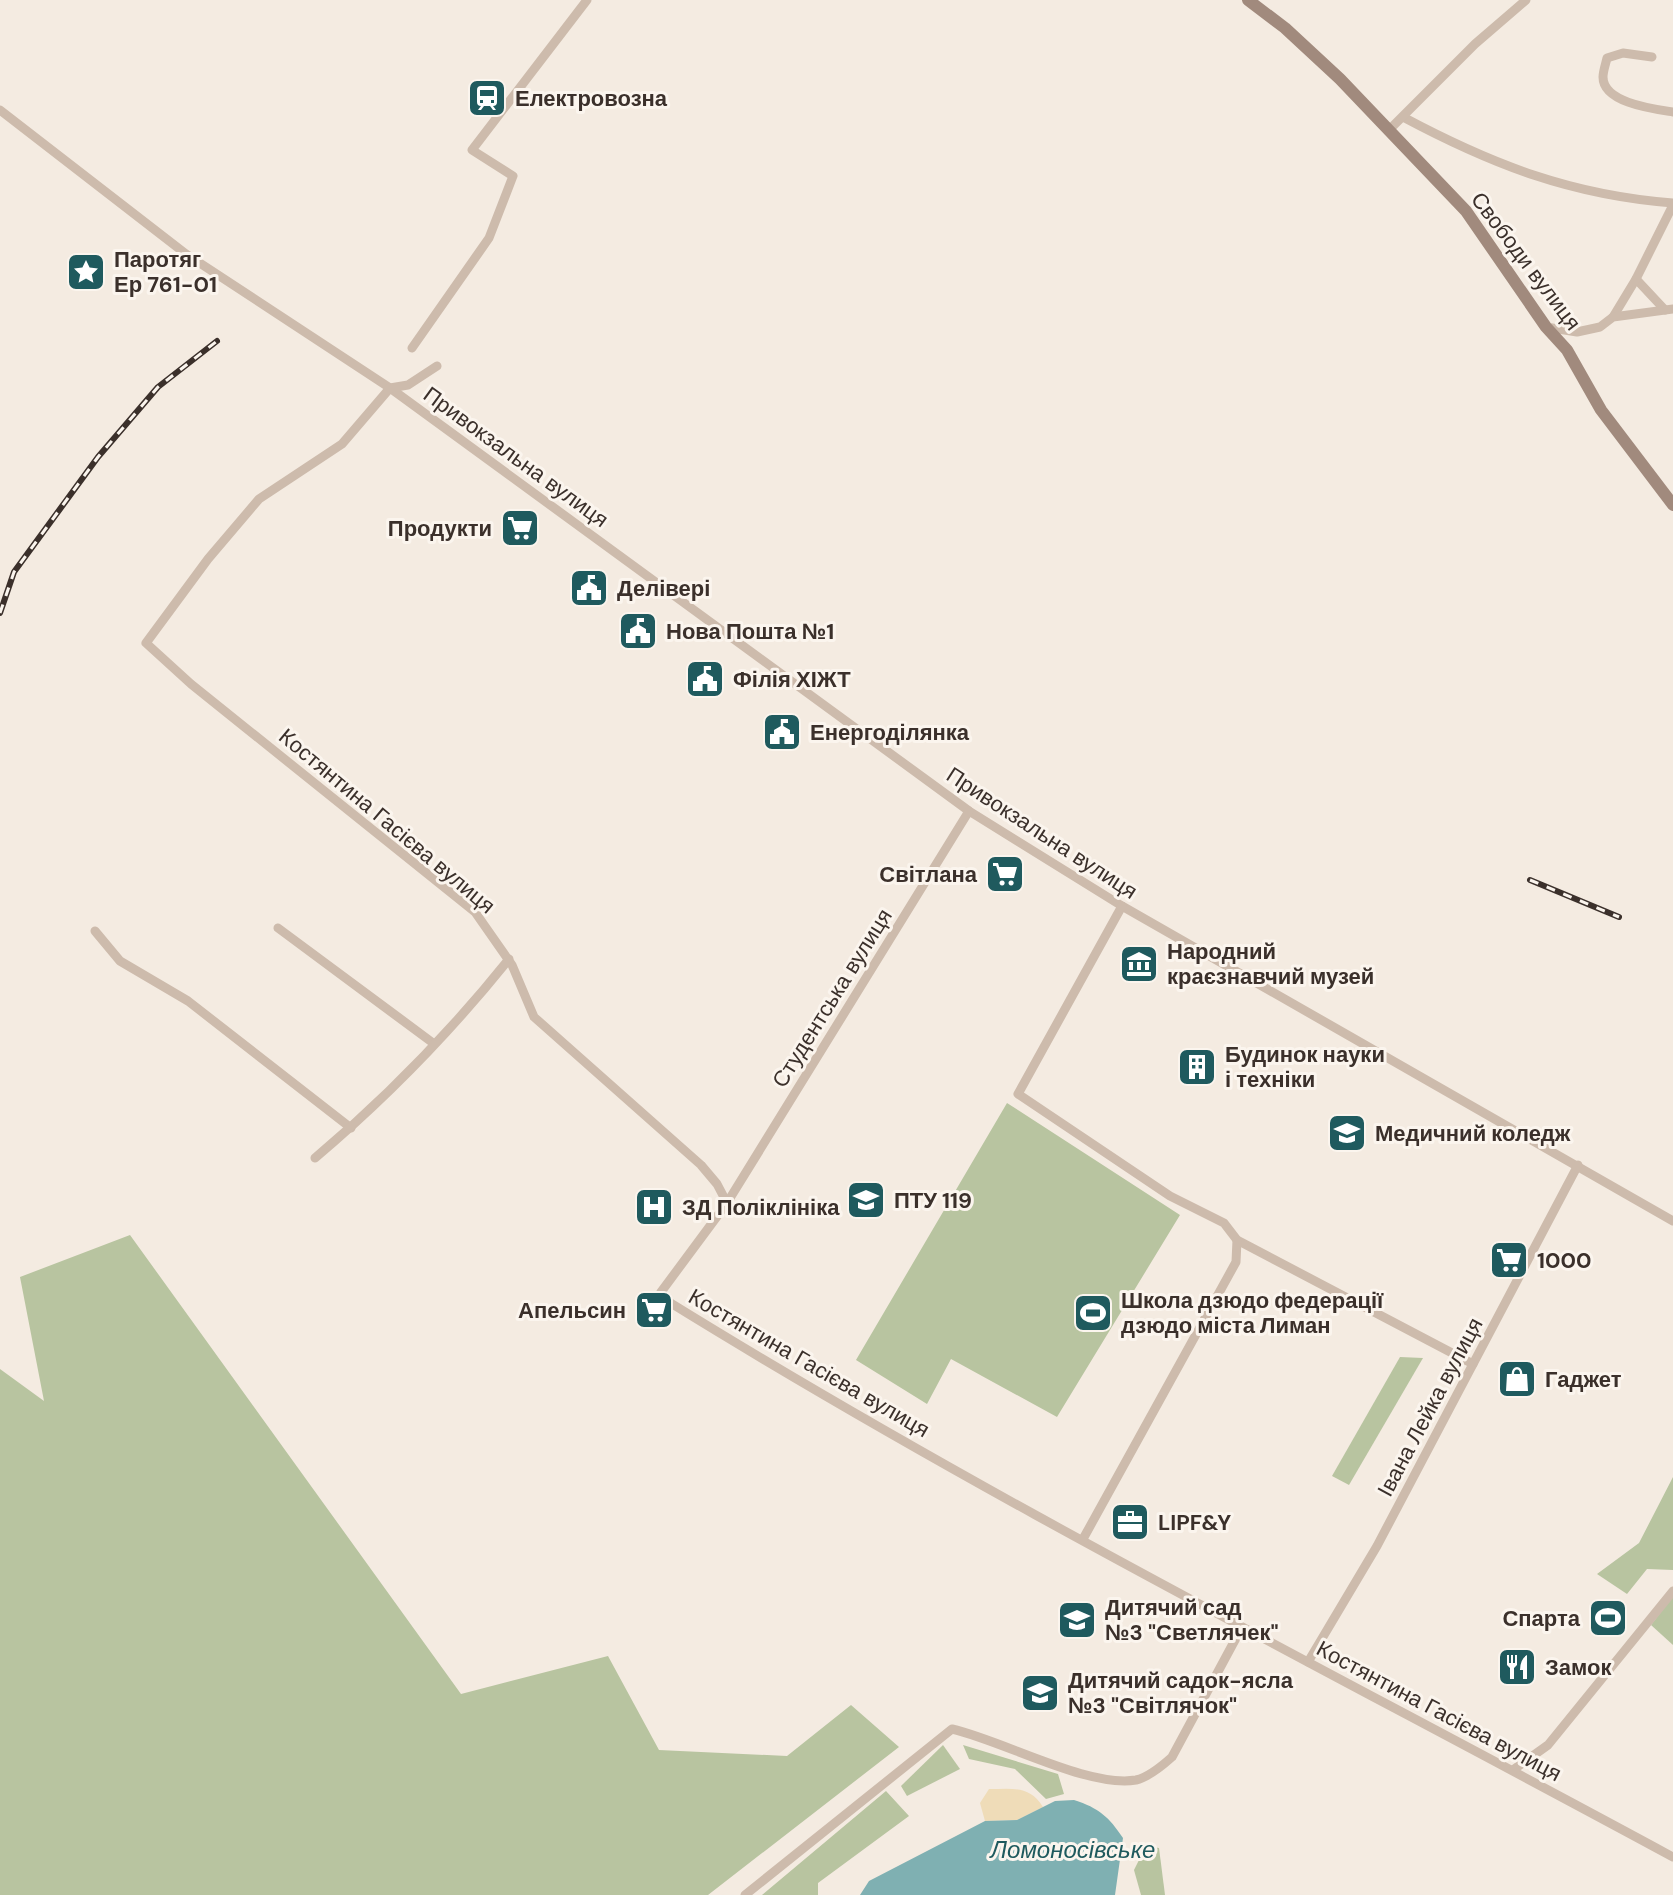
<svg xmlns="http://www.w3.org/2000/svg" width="1673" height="1895" viewBox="0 0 1673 1895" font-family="'DM Sans',sans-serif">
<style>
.green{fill:#b8c4a0}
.sand{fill:#efdcb8}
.water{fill:#7fb0b2}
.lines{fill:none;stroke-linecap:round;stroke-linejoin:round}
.street{stroke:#cdbbac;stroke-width:9}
.secondary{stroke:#a18a7d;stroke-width:12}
.rail-casing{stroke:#3b302b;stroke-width:6}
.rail{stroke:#fbf5ee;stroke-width:3;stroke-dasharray:9;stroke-linecap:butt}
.labels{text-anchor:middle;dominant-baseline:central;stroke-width:6;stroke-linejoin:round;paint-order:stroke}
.poi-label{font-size:22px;font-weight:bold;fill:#3b302b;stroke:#fbf5ee;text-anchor:start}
.street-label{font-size:22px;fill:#3b302b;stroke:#fbf5ee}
.water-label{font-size:24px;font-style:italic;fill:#1f5a5e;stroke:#fbf5ee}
</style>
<rect width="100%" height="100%" fill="#f4ebe1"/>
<!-- green -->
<g class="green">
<path d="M1007,1103L1180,1215L1057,1417L951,1359L927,1404L856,1360Z"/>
<path d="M130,1235L461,1694L608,1656L659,1750L787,1756L851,1705L899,1747L708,1895H0V1369L44,1401L20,1277Z"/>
<path d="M1400,1357L1423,1358L1349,1485L1332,1476Z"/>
<path d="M1673,1477V1570L1647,1569L1627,1594L1597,1574L1639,1543Z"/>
<path d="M1673,1596V1645L1651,1625Z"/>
<path d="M943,1745L960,1769L907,1796L901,1786Z"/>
<path d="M963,1745L1058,1774L1064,1794L1046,1799L1015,1769L969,1759Z"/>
<path d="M886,1791L909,1816L818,1883V1895H762Z"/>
<path d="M1146,1846L1159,1848L1165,1895H1141L1134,1870Z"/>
</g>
<!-- sand -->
<path class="sand" d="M989,1789C1012,1789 1030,1785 1043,1807L1017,1820L985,1821L980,1803Z"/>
<!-- water -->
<path class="water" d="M1074,1800C1099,1808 1109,1817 1123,1838L1115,1895H860L869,1881L985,1821L1017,1820L1055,1801Z"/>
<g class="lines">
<!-- street -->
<g class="street">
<path d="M1652,57L1623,53L1607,58C1606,63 1603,71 1603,77C1603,103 1654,109 1673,112"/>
<path d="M0,110L186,254L390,388L969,811L1122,906L1673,1221"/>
<path d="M1403,117C1493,165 1571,195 1673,203"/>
<path d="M1388,131L1475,44L1526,0"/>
<path d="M1636,279L1665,310"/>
<path d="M1613,317L1636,279L1673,205"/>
<path d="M1546,327L1577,332L1600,327L1613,317L1673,309"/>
<path d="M412,348L489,238L513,176L472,150L587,0"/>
<path d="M437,366L408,385L390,388L342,444L259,499L208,559L146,643L191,684L475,912L512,965L534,1017L701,1165L717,1184L727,1203L661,1292L669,1302C994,1503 1337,1675 1673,1857"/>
<path d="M1122,906L1018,1094L1170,1196L1224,1223L1237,1240L1473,1364"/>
<path d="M278,928L433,1043"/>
<path d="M95,931L120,961L188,1001L351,1128"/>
<path d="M315,1158C385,1099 452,1030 509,959"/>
<path d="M727,1203L969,811"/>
<path d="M1083,1539L1236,1262L1237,1240"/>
<path d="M1308,1662L1377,1546L1578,1165"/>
<path d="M1513,1770L1548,1745L1673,1591"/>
<path d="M745,1895L952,1729C1004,1741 1088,1788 1136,1780C1149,1777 1162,1766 1172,1757L1242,1627"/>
</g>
<!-- secondary -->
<path class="secondary" d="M1248,0L1285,28L1340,79L1466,211L1546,327L1567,350L1601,410L1673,505"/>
<!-- rail casing -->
<g class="rail-casing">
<g id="rail">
<path d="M0,613L14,572L98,457L158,387L217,341"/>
<path d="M1530,880L1619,917"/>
</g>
</g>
<!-- rail -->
<use href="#rail" class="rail"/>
</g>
<!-- icons -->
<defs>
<g id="station-square" transform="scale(2)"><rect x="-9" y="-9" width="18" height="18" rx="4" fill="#1f5a5e" stroke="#fbf5ee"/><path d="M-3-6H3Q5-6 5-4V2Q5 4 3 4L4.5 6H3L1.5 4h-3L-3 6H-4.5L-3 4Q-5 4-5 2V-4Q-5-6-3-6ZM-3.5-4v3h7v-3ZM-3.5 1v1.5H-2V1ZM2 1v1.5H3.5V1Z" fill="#fff"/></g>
<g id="sight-square" transform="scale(2)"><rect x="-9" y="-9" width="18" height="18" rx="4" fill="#1f5a5e" stroke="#fbf5ee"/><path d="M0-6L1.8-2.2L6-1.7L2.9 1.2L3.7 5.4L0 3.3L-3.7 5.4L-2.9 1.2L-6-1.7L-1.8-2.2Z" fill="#fff"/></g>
<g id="supermarket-square" transform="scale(2)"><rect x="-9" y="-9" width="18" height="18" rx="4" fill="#1f5a5e" stroke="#fbf5ee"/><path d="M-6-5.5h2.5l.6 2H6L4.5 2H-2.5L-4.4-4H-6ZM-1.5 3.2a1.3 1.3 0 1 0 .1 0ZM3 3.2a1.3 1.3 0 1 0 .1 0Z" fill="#fff"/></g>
<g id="civic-square" transform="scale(2)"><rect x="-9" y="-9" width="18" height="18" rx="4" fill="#1f5a5e" stroke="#fbf5ee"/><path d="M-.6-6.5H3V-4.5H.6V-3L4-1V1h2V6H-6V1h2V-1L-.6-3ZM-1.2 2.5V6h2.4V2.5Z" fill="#fff"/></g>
<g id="museum-square" transform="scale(2)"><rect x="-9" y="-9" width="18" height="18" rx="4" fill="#1f5a5e" stroke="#fbf5ee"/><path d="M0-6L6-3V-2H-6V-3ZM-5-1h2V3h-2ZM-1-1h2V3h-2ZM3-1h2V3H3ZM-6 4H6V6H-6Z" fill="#fff"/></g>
<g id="building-square" transform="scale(2)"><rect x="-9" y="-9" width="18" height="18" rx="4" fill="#1f5a5e" stroke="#fbf5ee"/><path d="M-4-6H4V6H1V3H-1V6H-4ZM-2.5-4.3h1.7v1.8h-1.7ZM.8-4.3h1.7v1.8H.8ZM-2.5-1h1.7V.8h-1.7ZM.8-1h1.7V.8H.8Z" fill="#fff"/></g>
<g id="school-square" transform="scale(2)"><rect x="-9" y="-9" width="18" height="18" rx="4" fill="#1f5a5e" stroke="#fbf5ee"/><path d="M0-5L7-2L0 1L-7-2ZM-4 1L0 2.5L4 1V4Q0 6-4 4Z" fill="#fff"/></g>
<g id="hospital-square" transform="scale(2)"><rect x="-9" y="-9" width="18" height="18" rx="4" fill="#1f5a5e" stroke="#fbf5ee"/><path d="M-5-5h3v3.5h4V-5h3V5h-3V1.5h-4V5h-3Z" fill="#fff"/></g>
<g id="stadium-square" transform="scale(2)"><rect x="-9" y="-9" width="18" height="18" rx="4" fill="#1f5a5e" stroke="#fbf5ee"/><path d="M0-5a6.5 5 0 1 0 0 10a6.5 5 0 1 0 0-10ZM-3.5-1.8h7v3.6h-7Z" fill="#fff"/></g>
<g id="shop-square" transform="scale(2)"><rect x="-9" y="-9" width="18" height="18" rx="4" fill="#1f5a5e" stroke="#fbf5ee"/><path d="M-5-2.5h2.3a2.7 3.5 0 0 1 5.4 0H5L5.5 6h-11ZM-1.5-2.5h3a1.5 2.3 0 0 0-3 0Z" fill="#fff"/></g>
<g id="office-square" transform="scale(2)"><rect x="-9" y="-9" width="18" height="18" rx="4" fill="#1f5a5e" stroke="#fbf5ee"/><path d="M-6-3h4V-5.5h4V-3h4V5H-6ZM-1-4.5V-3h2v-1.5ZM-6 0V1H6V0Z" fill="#fff"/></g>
<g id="restaurant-square" transform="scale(2)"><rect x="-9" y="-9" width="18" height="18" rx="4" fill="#1f5a5e" stroke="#fbf5ee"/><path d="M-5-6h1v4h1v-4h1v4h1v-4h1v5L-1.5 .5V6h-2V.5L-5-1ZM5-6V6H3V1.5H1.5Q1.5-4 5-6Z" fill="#fff"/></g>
</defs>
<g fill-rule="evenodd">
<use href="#station-square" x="487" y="98"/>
<use href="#sight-square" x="86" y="272"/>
<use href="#supermarket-square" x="520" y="528"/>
<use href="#civic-square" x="589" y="588"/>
<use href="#civic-square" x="638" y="631"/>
<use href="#civic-square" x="705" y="679"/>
<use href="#civic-square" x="782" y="732"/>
<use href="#supermarket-square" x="1005" y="874"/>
<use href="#museum-square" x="1139" y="964"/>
<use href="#building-square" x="1197" y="1067"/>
<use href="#school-square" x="1347" y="1133"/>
<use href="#school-square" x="866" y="1200"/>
<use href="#hospital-square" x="654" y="1207"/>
<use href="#supermarket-square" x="1509" y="1260"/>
<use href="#supermarket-square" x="654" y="1310"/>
<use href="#stadium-square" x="1093" y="1313"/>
<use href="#shop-square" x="1517" y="1379"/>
<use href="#office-square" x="1130" y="1522"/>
<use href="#stadium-square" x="1608" y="1618"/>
<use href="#school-square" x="1077" y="1620"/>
<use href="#restaurant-square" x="1517" y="1667"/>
<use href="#school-square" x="1040" y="1693"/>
</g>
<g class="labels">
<!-- poi labels -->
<g class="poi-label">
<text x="515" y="98">Електровозна</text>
<text x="114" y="259">Паротяг<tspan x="114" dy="25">Ер 761-01</tspan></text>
<text x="492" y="528" text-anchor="end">Продукти</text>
<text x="617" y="588">Делівері</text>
<text x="666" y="631">Нова Пошта №1</text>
<text x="733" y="679">Філія ХІЖТ</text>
<text x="810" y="732">Енергоділянка</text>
<text x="977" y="874" text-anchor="end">Світлана</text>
<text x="1167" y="951">Народний<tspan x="1167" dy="25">краєзнавчий музей</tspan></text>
<text x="1225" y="1054">Будинок науки<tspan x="1225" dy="25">і техніки</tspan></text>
<text x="1375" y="1133">Медичний коледж</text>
<text x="894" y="1200">ПТУ 119</text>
<text x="682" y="1207">ЗД Поліклініка</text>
<text x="1537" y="1260">1000</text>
<text x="1121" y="1300">Школа дзюдо федерації<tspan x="1121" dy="25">дзюдо міста Лиман</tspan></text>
<text x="626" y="1310" text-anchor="end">Апельсин</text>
<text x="1545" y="1379">Гаджет</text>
<text x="1158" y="1522">LIPF&amp;Y</text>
<text x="1105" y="1607">Дитячий сад<tspan x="1105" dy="25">№3 "Светлячек"</tspan></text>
<text x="1580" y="1618" text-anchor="end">Спарта</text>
<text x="1545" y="1667">Замок</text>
<text x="1068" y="1680">Дитячий садок-ясла<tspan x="1068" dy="25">№3 "Світлячок"</tspan></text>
</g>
<!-- street labels -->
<g class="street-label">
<text transform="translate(1526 261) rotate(53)">Свободи вулиця</text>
<text transform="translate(516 457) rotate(36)">Привокзальна вулиця</text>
<text transform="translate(387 821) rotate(40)">Костянтина Гасієва вулиця</text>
<text transform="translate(1042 833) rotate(33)">Привокзальна вулиця</text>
<text transform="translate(832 998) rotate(-58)">Студентська вулиця</text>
<text transform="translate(809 1363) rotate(30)">Костянтина Гасієва вулиця</text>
<text transform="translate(1430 1407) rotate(-62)">Івана Лейка вулиця</text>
<text transform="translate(1439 1711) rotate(28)">Костянтина Гасієва вулиця</text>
</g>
<!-- water labels -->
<g class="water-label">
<text x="1073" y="1849">Ломоносівське</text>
</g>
</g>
</svg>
